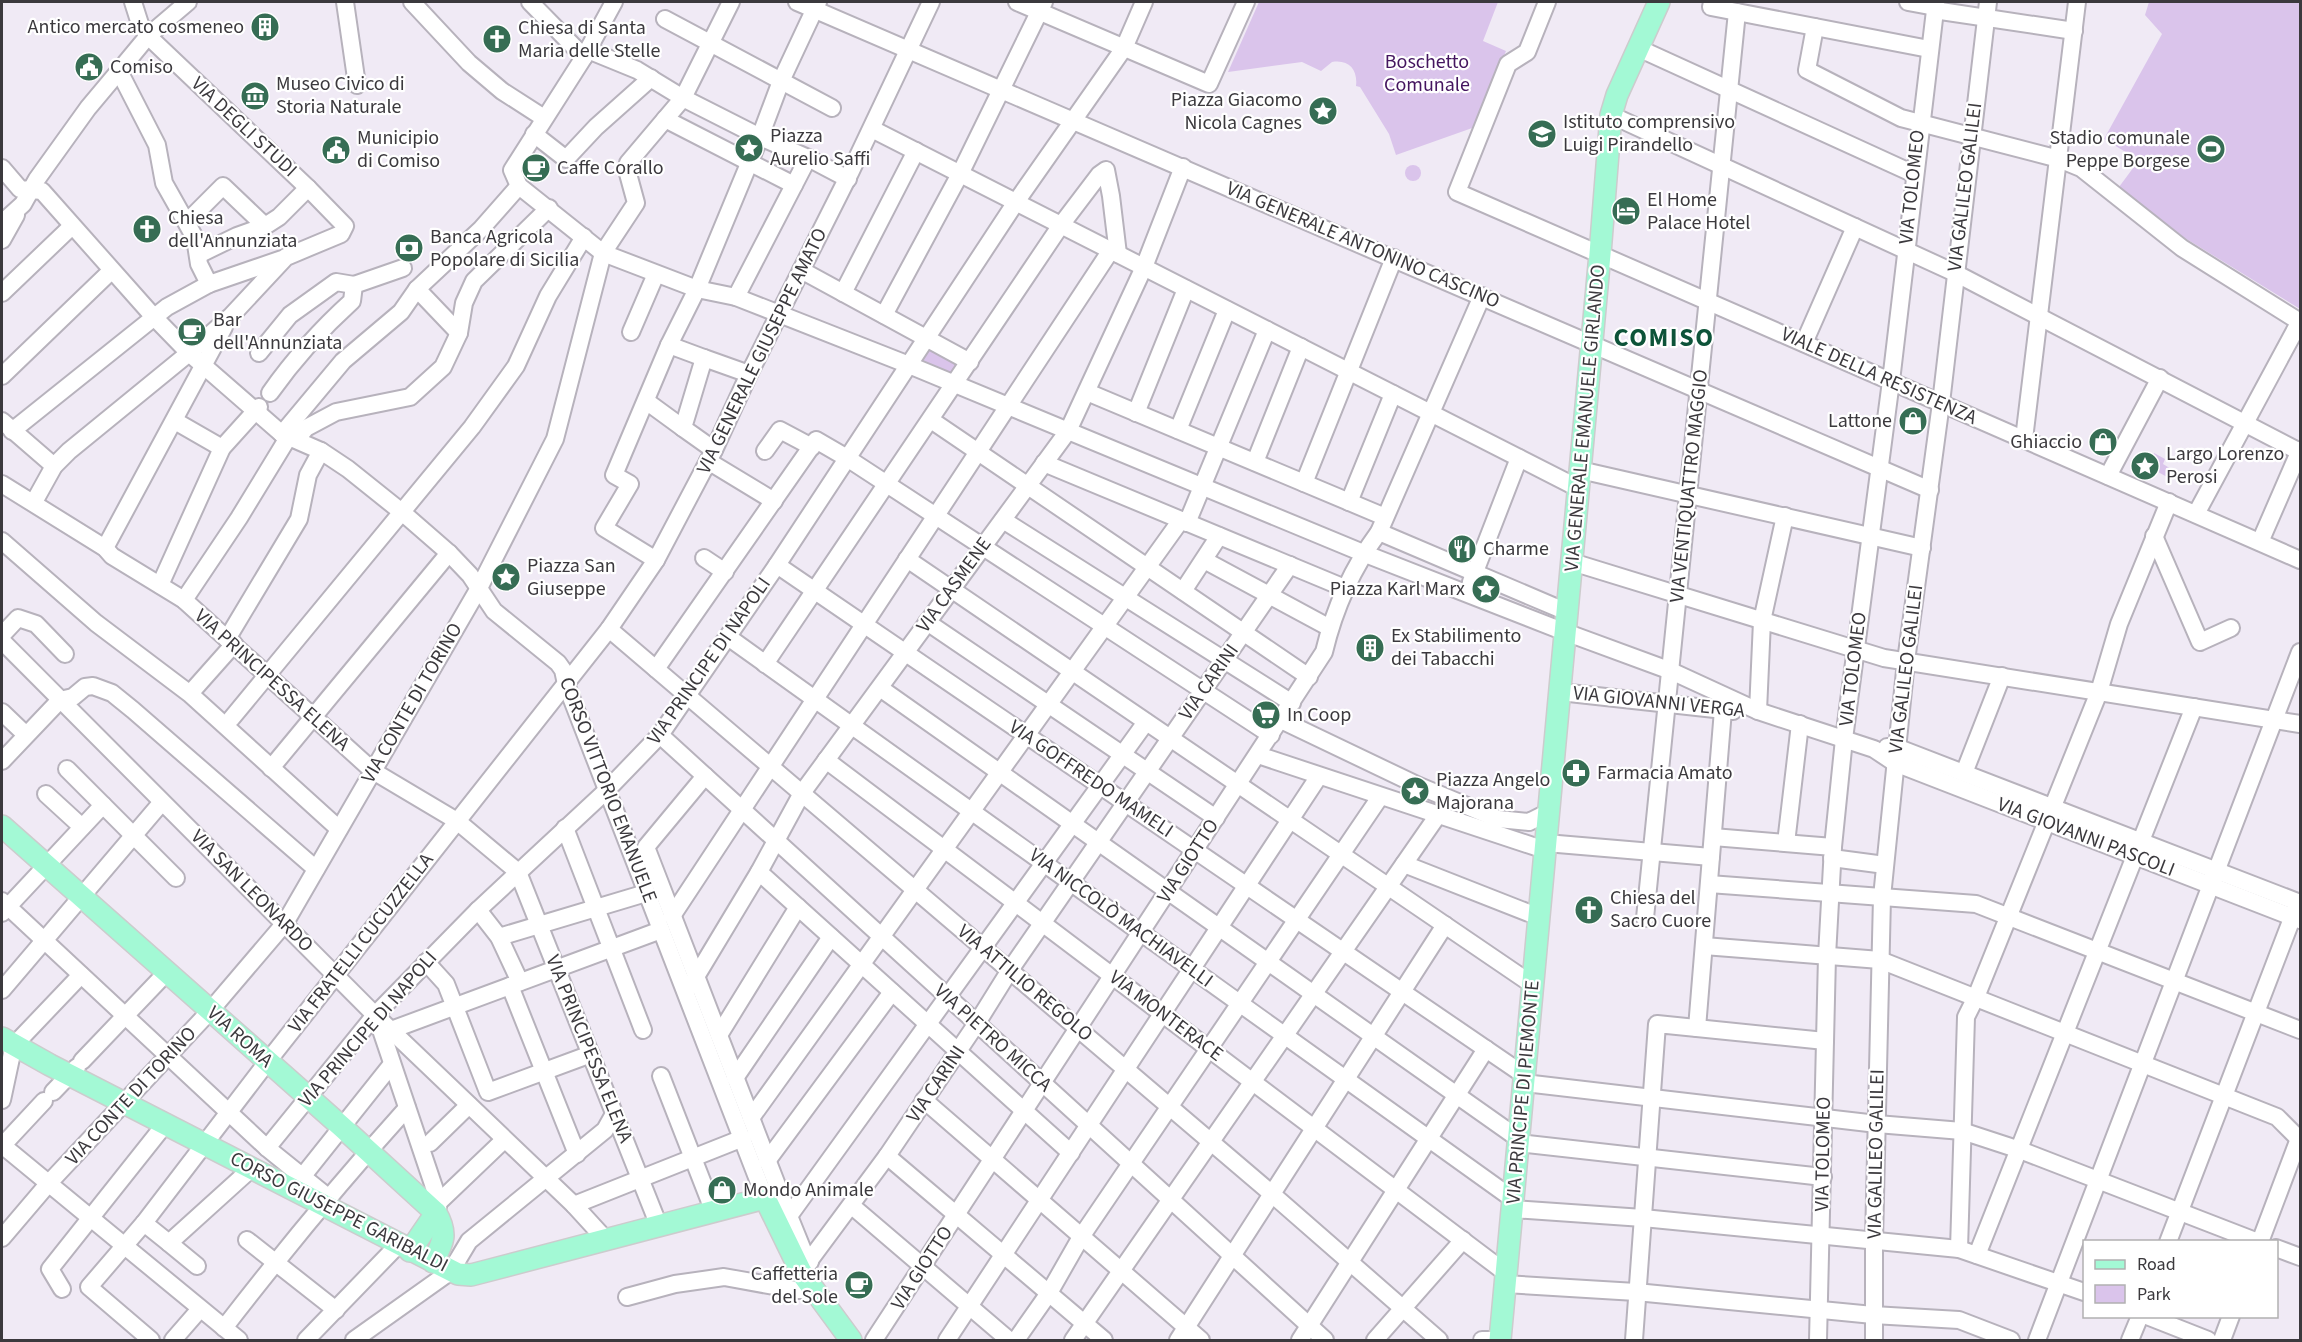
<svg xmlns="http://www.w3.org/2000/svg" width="2302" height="1342" viewBox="0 0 2302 1342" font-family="'Source Sans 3',sans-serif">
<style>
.green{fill:#dac4eb}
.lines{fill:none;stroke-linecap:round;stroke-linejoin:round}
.minor-casing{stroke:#b7b2bc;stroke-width:20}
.major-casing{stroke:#cccccd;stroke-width:24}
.minor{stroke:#fff;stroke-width:16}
.major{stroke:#a3f9d5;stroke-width:21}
.labels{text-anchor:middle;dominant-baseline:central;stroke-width:4.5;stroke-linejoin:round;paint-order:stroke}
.poi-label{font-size:20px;fill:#3b393d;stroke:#fff;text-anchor:start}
.park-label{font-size:20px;fill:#44155f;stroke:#fff}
.street-label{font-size:20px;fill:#3b393d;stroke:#fff}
.district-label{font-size:26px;font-weight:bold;letter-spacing:1.5px;fill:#0d5339;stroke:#fff}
</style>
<rect width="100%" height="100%" fill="#f0eaf5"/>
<!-- green -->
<g class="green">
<path d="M1259,2H1498L1483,41L1506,51L1475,127L1396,155L1389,134L1360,87L1356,86C1358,70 1349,59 1332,62L1321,71L1302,62L1228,72Z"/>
<path d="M2149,2H2300V309L2185,238L2119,187L2139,160L2104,139L2162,34L2145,15Z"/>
<circle cx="1413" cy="173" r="8"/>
<path d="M930,346L961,364L952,377L919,363Z"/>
<path d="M2154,453L2165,459L2163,464L2173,470L2169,478L2158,472L2160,467L2149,461Z"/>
</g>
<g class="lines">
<!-- minor casing -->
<g class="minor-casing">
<g id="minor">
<path d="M345,2L357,85"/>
<path d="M412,2L469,63L502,91L544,118"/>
<path d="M530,2L584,57"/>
<path d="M614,2L584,57L512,170L519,186L603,253L697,289L736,297L909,365L1363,553L1565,632L1671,671L1758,711L1874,749L1895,763L2300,920"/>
<path d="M797,2L1930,490"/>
<path d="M1017,2L1209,84L1246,2"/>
<path d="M1547,2L1527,52L1508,64L1457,192L2300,560"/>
<path d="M1712,2L1711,7L1737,12L1929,49"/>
<path d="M1908,2L1935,7"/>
<path d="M1934,10L2074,31"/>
<path d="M665,19L832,108"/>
<path d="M1815,27L1807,70L1901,118L2059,159L2081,168L2182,248L2300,322"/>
<path d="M1638,48L1914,174"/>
<path d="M588,50L637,70L683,98L760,137L808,158L848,179"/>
<path d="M119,71L157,145L164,183L195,238L199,264L209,284"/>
<path d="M1611,115L1955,273L2300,452"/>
<path d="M665,119L794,185"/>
<path d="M872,129L1578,488"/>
<path d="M534,134L566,159L596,127L651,78"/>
<path d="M2,168L20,189L42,191L153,316L189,353L282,434L321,451L348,469L403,513L449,553L470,575L494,611L558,663L563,670L566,684L765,1198"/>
<path d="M187,222L223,186L265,226"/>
<path d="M2,223L23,204L37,179L88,108L119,71L148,36L188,2"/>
<path d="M2,240L16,215"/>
<path d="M198,255L237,236L265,226L279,217L308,188"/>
<path d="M801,270L970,362"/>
<path d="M417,289L459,333"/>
<path d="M2,293L72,226"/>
<path d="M843,293L916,151"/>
<path d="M736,297L808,158"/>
<path d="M884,315L960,174L1044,2"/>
<path d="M631,332L656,274"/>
<path d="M1804,343L1855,227"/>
<path d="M669,345L704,358"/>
<path d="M259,353L290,315L336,282L354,285"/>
<path d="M2,376L111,271"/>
<path d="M1087,392L1385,517"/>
<path d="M270,393C294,359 321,329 352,301L354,285L403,268"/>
<path d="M646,401L683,428"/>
<path d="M1136,413L1186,289"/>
<path d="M931,420L1309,677"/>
<path d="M2,421L54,466"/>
<path d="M175,421L222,448"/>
<path d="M1178,430L1227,310"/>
<path d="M12,431L167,307L209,284L282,259"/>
<path d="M282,434L343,361L401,312L417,289L481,229L519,186"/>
<path d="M297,439L306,428L336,412L410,397L443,367L459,333L464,303L474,281L549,208"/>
<path d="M2024,439L2077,2"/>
<path d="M714,450L683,428L704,358L749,374"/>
<path d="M765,451L780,430L812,447"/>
<path d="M708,461L774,501"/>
<path d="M1255,462L1301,347"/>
<path d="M1044,463L1347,589"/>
<path d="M1580,470L1922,548"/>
<path d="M2108,476L2160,378"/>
<path d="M1304,483L1394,258"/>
<path d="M2,484L105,548L112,556L184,600L373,771L457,821L518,872L659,1226"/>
<path d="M34,502L54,466L69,451L189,353L231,316L286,257L341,234L345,226L308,188L148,36L140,24L133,2"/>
<path d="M1349,502L1393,394"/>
<path d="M2196,514L2300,321"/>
<path d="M1003,520L1292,703"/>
<path d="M1187,523L1267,330"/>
<path d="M1379,532L1567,612"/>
<path d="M2154,536L2200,642L2231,628"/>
<path d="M2,541L96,623L190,694L339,829"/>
<path d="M2260,542L2300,450"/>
<path d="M105,548L224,327"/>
<path d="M704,558L725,572"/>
<path d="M907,559L1533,985"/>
<path d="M656,560L604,528L630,484L614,475L669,345L697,289L760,137L781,81L818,2"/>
<path d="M1204,560L1330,628"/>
<path d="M1572,562L1884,658L2300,724"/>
<path d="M777,565L1524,1075"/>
<path d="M1471,582L1519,458"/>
<path d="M160,585L222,448L259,407"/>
<path d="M1183,591L1219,536"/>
<path d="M184,600L239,518L289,436"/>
<path d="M927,622L1216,818"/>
<path d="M609,629L1272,1194L1439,1340"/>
<path d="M2,635L18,618L36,624L65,654"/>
<path d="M728,637L1513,1199"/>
<path d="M227,639L299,519L308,475L321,451"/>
<path d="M2,641L375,1015L574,1205L606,1240"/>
<path d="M765,664L1061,225L1099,175L1106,170L1111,196L1118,254"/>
<path d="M656,669L816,440L847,458L1271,735"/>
<path d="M880,688L1519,1139"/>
<path d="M194,689L234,644"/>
<path d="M1560,692L1733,711"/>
<path d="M1758,711L1762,621L1785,516"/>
<path d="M2,712L25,734"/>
<path d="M231,719L472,427L516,366L548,296L584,237"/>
<path d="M1281,720L1419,786L1498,819L1529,822L1549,812"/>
<path d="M660,735L1325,1340"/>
<path d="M1887,747H1896L2300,903"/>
<path d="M1258,755L1545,850"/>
<path d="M826,760L1506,1273"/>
<path d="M2,761L60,700L73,697L85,687L93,686L112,693L133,710L316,869"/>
<path d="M271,768L449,553"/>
<path d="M67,769L103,805"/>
<path d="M1964,773L2002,676"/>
<path d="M705,776L646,847L789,1216L804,1253L810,1262"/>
<path d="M46,794L82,827"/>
<path d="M565,828L643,1030"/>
<path d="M1713,837L1833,847"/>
<path d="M1546,843L1711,857"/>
<path d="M1786,843L1800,724"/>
<path d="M1832,858L1885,865"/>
<path d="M1404,864L1539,917"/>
<path d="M759,872L1071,1153"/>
<path d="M1709,884L1976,904L2300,1030"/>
<path d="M2,901L267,1148L329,1198"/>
<path d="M478,910L499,937L520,982"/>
<path d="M2,913L103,805L176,878"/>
<path d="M672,916L1111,250"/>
<path d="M1645,918L1737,12"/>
<path d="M499,937L646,893"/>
<path d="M1704,946L1880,960L2277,1117L2300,1140"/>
<path d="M426,962L446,984L488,1092L591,1054"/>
<path d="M691,985L759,872L802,793L1068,431L1144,267L1183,167"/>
<path d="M510,986L577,1154"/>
<path d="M2,990L162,802"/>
<path d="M379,1024L439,1202"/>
<path d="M1697,1028L1723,710"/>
<path d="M383,1033L661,930"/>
<path d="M719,1035L798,907"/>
<path d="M20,1039L81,975"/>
<path d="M82,1061L167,972"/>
<path d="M661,1076L714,1212"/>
<path d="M735,1078L831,937"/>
<path d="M1524,1083L1877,1124L1962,1131L2020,1150L2258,1242"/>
<path d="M53,1092L77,1067"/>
<path d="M2,1100L14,1044"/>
<path d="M924,1100L1201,1340"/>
<path d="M751,1118L1181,520"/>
<path d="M430,1143L469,1105"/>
<path d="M1518,1143L1823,1177"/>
<path d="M2,1145L239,1340"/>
<path d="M2,1146L44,1101"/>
<path d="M267,1148L375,1015L478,910L606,791L660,735L777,565L1016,202L1124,48L1144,2"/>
<path d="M887,1156L1104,1340"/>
<path d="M767,1161L892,992"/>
<path d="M302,1177L392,1064"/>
<path d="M574,1205L743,1138"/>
<path d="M852,1206L1009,1340"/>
<path d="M1512,1209L1643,1218L1959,1249L2084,1292"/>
<path d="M437,1210L439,1202L504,1140"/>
<path d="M789,1216L1146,722"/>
<path d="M144,1223L169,1243L252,1168"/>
<path d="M2,1238L48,1184L210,1011L285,923L479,588L555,439L603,253L636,203L627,170L628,163L683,98L731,2"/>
<path d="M247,1240L336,1310"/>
<path d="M2168,1242L2296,908"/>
<path d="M2260,1242L2300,1136"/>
<path d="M169,1243L197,1266"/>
<path d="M2276,1248L2300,1257"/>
<path d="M1959,1249L1966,1017L1976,997L2099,692L2119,624L2169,502"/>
<path d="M1977,1255L2194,707"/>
<path d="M801,1272L887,1156L977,1023L1010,970L1290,565"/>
<path d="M1505,1284L1636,1292L1873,1315L1959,1320L2011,1340"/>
<path d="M62,1289L50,1269L166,1123"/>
<path d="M627,1297L675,1284L724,1277L796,1290H815"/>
<path d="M2147,1316L2208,1340"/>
<path d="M224,1328C282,1253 343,1179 407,1108"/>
<path d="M151,1340L89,1287L144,1223L268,1061L609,629L656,560L714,450L749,374L850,173L931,2"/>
<path d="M173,1340L200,1309"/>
<path d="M306,1340L398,1245"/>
<path d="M354,1340L451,1271L469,1241L605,1130L614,1114"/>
<path d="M874,1340L1324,652C1334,610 1353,567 1379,532L1482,296"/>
<path d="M947,1340L1319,776"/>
<path d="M1016,1340L1049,1293L1081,1237L1380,797"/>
<path d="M1073,1340L1438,815"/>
<path d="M1178,1340L1445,925"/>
<path d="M1300,1340L1486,1049"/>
<path d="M1375,1340L1463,1240"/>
<path d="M1482,1340H1495"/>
<path d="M1634,1340L1657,1024L1825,1041"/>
<path d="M1818,1340L1827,956L1833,847L1844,739L1891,381L1936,2"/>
<path d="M1874,1340V1241L1882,897L1906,661L1941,403L1988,2"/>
<path d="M2037,1340L2300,652"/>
<path d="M2130,1340L2140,1316"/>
<path d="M2222,1340L2231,1316"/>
</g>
</g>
<!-- major casing -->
<g class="major-casing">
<g id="major">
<path d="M2,826L342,1127L436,1213C448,1234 443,1243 433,1262"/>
<path d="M2,1038L50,1065L458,1274L471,1275L765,1198L801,1272L851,1340"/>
<path d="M410,1251L436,1213"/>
<path d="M1500,1340L1600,254L1611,115L1617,95L1659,2"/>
</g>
</g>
<!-- minor -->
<use href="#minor" class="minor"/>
<!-- major -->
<use href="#major" class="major"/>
</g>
<!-- icons -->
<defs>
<g id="building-disc" transform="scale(1.5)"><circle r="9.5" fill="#366d54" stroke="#fff"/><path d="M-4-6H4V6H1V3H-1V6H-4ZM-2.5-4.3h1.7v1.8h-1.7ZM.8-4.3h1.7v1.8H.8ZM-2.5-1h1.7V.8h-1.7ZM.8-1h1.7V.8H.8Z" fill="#fff"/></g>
<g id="church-disc" transform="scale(1.5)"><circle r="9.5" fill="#366d54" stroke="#fff"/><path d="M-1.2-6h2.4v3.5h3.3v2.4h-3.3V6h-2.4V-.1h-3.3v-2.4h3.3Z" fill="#fff"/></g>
<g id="civic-disc" transform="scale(1.5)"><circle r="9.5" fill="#366d54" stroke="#fff"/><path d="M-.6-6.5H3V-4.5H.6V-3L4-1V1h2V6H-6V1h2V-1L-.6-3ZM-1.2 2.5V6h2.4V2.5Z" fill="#fff"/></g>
<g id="museum-disc" transform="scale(1.5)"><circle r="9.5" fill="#366d54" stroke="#fff"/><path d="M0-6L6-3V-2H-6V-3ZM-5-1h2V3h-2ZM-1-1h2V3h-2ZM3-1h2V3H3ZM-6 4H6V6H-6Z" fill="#fff"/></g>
<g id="sight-disc" transform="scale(1.5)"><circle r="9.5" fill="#366d54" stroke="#fff"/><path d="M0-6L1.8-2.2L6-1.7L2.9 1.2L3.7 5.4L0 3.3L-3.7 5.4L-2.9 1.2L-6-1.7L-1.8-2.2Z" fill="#fff"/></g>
<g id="school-disc" transform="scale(1.5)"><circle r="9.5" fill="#366d54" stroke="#fff"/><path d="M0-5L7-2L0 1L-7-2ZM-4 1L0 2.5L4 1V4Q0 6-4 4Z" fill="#fff"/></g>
<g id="stadium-disc" transform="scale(1.5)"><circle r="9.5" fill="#366d54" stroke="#fff"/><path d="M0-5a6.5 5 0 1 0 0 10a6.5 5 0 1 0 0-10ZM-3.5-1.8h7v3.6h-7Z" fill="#fff"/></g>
<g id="cafe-disc" transform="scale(1.5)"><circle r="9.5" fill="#366d54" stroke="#fff"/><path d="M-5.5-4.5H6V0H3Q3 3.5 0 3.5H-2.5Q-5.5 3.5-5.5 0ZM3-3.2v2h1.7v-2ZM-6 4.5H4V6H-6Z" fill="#fff"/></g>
<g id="hotel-disc" transform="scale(1.5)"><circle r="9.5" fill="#366d54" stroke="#fff"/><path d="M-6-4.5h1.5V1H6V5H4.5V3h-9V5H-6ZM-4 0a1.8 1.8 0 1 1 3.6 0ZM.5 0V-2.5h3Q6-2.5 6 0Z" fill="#fff"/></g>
<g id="bank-disc" transform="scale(1.5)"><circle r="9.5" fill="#366d54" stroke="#fff"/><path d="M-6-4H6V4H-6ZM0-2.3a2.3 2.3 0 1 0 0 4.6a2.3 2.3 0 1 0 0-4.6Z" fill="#fff"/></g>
<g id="shop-disc" transform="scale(1.5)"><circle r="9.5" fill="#366d54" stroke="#fff"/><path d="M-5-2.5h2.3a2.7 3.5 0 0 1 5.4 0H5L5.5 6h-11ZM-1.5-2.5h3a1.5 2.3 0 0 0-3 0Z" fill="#fff"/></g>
<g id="restaurant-disc" transform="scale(1.5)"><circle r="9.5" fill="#366d54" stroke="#fff"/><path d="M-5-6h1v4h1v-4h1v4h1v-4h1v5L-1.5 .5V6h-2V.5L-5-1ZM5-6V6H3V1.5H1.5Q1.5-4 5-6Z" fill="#fff"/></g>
<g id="supermarket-disc" transform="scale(1.5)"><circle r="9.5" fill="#366d54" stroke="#fff"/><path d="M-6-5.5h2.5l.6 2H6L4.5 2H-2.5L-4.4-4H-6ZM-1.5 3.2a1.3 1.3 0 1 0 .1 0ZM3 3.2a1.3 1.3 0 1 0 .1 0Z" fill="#fff"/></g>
<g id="pharmacy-disc" transform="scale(1.5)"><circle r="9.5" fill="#366d54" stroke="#fff"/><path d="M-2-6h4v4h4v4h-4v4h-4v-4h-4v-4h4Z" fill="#fff"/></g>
</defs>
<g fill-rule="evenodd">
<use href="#building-disc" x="265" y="27"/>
<use href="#church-disc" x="497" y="39"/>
<use href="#civic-disc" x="89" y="67"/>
<use href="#museum-disc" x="255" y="96"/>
<use href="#sight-disc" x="1323" y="111"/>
<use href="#school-disc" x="1542" y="134"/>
<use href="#sight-disc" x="749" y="148"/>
<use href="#stadium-disc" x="2211" y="149"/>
<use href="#civic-disc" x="336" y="150"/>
<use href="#cafe-disc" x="536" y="168"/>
<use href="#hotel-disc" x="1626" y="211"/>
<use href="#church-disc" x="147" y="229"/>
<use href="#bank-disc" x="409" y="248"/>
<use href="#cafe-disc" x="192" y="332"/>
<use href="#shop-disc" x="1913" y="421"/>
<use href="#shop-disc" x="2103" y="442"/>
<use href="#sight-disc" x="2145" y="466"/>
<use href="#restaurant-disc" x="1462" y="549"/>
<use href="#sight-disc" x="506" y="577"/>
<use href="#sight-disc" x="1486" y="589"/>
<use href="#building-disc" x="1370" y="648"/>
<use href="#supermarket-disc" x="1266" y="715"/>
<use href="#pharmacy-disc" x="1576" y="773"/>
<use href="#sight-disc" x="1415" y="791"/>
<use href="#church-disc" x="1589" y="910"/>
<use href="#shop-disc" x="722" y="1190"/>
<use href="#cafe-disc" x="859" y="1285"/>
</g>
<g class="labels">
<!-- poi labels -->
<g class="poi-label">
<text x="244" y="27" text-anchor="end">Antico mercato cosmeneo</text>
<text x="518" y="28">Chiesa di Santa<tspan x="518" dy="23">Maria delle Stelle</tspan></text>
<text x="110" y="67">Comiso</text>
<text x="276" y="84">Museo Civico di<tspan x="276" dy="23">Storia Naturale</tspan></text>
<text x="1302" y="100" text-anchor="end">Piazza Giacomo<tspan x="1302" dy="23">Nicola Cagnes</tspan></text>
<text x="1563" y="122">Istituto comprensivo<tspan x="1563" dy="23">Luigi Pirandello</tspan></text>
<text x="770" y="136">Piazza<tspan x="770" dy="23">Aurelio Saffi</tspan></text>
<text x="357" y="138">Municipio<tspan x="357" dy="23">di Comiso</tspan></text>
<text x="2190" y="138" text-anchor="end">Stadio comunale<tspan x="2190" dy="23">Peppe Borgese</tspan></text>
<text x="557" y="168">Caffe Corallo</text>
<text x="1647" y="200">El Home<tspan x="1647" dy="23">Palace Hotel</tspan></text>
<text x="168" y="218">Chiesa<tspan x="168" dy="23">dell'Annunziata</tspan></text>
<text x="430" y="237">Banca Agricola<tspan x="430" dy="23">Popolare di Sicilia</tspan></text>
<text x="213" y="320">Bar<tspan x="213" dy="23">dell'Annunziata</tspan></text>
<text x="1892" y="421" text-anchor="end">Lattone</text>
<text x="2082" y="442" text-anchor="end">Ghiaccio</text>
<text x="2166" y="454">Largo Lorenzo<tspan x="2166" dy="23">Perosi</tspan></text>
<text x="1483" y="549">Charme</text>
<text x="527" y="566">Piazza San<tspan x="527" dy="23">Giuseppe</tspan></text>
<text x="1465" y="589" text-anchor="end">Piazza Karl Marx</text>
<text x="1391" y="636">Ex Stabilimento<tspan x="1391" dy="23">dei Tabacchi</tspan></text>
<text x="1287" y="715">In Coop</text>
<text x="1597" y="773">Farmacia Amato</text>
<text x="1436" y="780">Piazza Angelo<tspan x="1436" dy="23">Majorana</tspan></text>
<text x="1610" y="898">Chiesa del<tspan x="1610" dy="23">Sacro Cuore</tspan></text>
<text x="743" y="1190">Mondo Animale</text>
<text x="838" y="1274" text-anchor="end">Caffetteria<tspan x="838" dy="23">del Sole</tspan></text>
</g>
<!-- park labels -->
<g class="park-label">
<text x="1427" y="62">Boschetto<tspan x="1427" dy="23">Comunale</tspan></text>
</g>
<!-- street labels -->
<g class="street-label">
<text transform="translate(244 127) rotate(43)">VIA DEGLI STUDI</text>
<text transform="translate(1912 187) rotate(-84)">VIA TOLOMEO</text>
<text transform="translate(1965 187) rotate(-83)">VIA GALILEO GALILEI</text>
<text transform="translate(1363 245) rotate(23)">VIA GENERALE ANTONINO CASCINO</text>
<text transform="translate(762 351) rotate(-64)">VIA GENERALE GIUSEPPE AMATO</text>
<text transform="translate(1879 376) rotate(24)">VIALE DELLA RESISTENZA</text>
<text transform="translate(1585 418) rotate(-85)">VIA GENERALE EMANUELE GIRLANDO</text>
<text transform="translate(1689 486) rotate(-84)">VIA VENTIQUATTRO MAGGIO</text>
<text transform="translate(954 585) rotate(-54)">VIA CASMENE</text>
<text transform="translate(709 661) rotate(-55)">VIA PRINCIPE DI NAPOLI</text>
<text transform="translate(1853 669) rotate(-83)">VIA TOLOMEO</text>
<text transform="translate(1906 669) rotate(-83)">VIA GALILEO GALILEI</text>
<text transform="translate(272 680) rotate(42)">VIA PRINCIPESSA ELENA</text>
<text transform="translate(1209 682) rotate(-55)">VIA CARINI</text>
<text transform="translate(1659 702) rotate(6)">VIA GIOVANNI VERGA</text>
<text transform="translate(412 703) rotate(-60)">VIA CONTE DI TORINO</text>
<text transform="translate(1091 779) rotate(34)">VIA GOFFREDO MAMELI</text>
<text transform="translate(608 790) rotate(69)">CORSO VITTORIO EMANUELE</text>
<text transform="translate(2086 837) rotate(21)">VIA GIOVANNI PASCOLI</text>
<text transform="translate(1188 861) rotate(-57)">VIA GIOTTO</text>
<text transform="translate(252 891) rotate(45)">VIA SAN LEONARDO</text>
<text transform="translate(1121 918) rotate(36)">VIA NICCOLÒ MACHIAVELLI</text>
<text transform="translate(361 943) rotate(-52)">VIA FRATELLI CUCUZZELLA</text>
<text transform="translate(1025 983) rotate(40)">VIA ATTILIO REGOLO</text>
<text transform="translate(1166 1016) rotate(37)">VIA MONTERACE</text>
<text transform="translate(368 1029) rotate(-49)">VIA PRINCIPE DI NAPOLI</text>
<text transform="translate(240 1037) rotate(42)">VIA ROMA</text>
<text transform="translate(993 1038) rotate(42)">VIA PIETRO MICCA</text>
<text transform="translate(589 1049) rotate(68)">VIA PRINCIPESSA ELENA</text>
<text transform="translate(936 1084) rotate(-56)">VIA CARINI</text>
<text transform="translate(1523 1092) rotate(-85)">VIA PRINCIPE DI PIEMONTE</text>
<text transform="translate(131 1096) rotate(-47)">VIA CONTE DI TORINO</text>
<text transform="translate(1823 1154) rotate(-89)">VIA TOLOMEO</text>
<text transform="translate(1876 1154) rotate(-89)">VIA GALILEO GALILEI</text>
<text transform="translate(339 1212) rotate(27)">CORSO GIUSEPPE GARIBALDI</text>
<text transform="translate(922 1268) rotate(-57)">VIA GIOTTO</text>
</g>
<!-- district labels -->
<g class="district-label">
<text x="1664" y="337">COMISO</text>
</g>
</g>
<!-- border -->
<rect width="2302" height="1342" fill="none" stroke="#3b393d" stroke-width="6"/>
<!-- legend -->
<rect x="2083" y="1240" width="195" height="78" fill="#ffffff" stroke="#b1b0b1" stroke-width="1.5"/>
<rect x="2095" y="1260" width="30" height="9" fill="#a3f9d5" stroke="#b1b0b1" stroke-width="1.5"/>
<text x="2137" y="1270" font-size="18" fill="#3b393d">Road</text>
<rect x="2095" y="1285" width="30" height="18" fill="#dac4eb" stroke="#b1b0b1" stroke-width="1.5"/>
<text x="2137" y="1300" font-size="18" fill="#3b393d">Park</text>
</svg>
